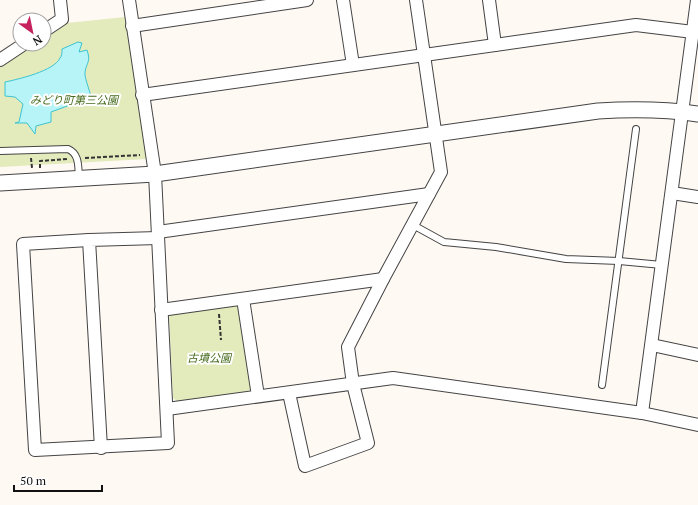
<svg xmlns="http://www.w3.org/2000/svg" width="698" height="505" viewBox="0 0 698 505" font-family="'PT Serif','Noto Sans JP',serif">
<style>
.green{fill:#e3ebbc}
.water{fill:#b7f4f8;stroke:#3cc4d1}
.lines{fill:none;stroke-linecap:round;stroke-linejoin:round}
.service-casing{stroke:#444;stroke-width:8}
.minor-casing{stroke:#444;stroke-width:14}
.tertiary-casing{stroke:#444;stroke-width:17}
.path{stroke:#333;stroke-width:2;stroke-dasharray:4 2;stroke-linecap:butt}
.service{stroke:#fff;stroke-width:6}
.minor{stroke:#fff;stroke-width:12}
.tertiary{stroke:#fff;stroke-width:15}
.labels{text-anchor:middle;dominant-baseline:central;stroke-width:4;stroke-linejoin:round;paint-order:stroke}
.park-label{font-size:11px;font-style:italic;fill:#466b1e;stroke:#fff}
</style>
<rect width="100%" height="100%" fill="#fff9f4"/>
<!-- green -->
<g class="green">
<path d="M125,17L147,159L0,167V62L31,44H44V37L67,23Z"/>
<path d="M234,305L240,307L253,387L249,391L178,402L173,398L169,315L174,313Z"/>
</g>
<!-- water -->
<path class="water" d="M78,42L82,43L79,52L87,50C91,62 87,61 85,72C84,79 92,94 92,104L74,96L70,105L51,112V122L36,126L35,134L27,123H15L19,122L23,104L15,97L5,96V82C19,79 54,71 60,58C62,56 62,52 62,49Z"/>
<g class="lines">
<!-- service casing -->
<g class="service-casing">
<g id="service">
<path d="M0,151L68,149C80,154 78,168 79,178"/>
<path d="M413,225L444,242L496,247L566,259L619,261L662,265"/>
<path d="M602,385L636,129"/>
</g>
</g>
<!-- minor casing -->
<g class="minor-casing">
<g id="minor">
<path d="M343,0L353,65"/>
<path d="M489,0L495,45"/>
<path d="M132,26L307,0"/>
<path d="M44,31L62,19L60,0"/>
<path d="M0,60L24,44"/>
<path d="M142,95L636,25L693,32"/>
<path d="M672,193L698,197"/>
<path d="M158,232L429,194"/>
<path d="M89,240L23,244L35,450L168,443L155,174L129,0"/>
<path d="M243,299L258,396"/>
<path d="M161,310L383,279"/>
<path d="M652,345L698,355"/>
<path d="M289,393L305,466L368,443L353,384L348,347L383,279L441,172L416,0"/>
<path d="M167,409L393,378L642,413L698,425"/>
<path d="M642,413L697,0"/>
<path d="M101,448L89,240L158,238"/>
</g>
</g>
<!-- tertiary casing -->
<g class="tertiary-casing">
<path id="tertiary" d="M0,183L155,174L598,111C632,109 664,109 698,114"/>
</g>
<!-- path -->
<g class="path">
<path d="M31,158L32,168"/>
<path d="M85,158L140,155"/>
<path d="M40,168V161L68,159"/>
<path d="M219,314L221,340"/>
</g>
<!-- service -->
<use href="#service" class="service"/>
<!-- minor -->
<use href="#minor" class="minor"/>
<!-- tertiary -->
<use href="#tertiary" class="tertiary"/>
</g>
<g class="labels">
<!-- park labels -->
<g class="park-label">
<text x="74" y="100">みどり町第三公園</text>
<text x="209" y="358">古墳公園</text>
</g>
</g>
<!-- north arrow -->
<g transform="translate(32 32) rotate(147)"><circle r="19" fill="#ffffff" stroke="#a0a0a0"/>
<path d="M0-3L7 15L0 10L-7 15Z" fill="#c6235e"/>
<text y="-6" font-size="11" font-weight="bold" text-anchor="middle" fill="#111111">N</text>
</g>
<!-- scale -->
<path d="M14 485v6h88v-6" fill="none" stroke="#111111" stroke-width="2"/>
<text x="20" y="485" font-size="12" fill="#111111" stroke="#ffffff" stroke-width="3" paint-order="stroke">50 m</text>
</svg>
